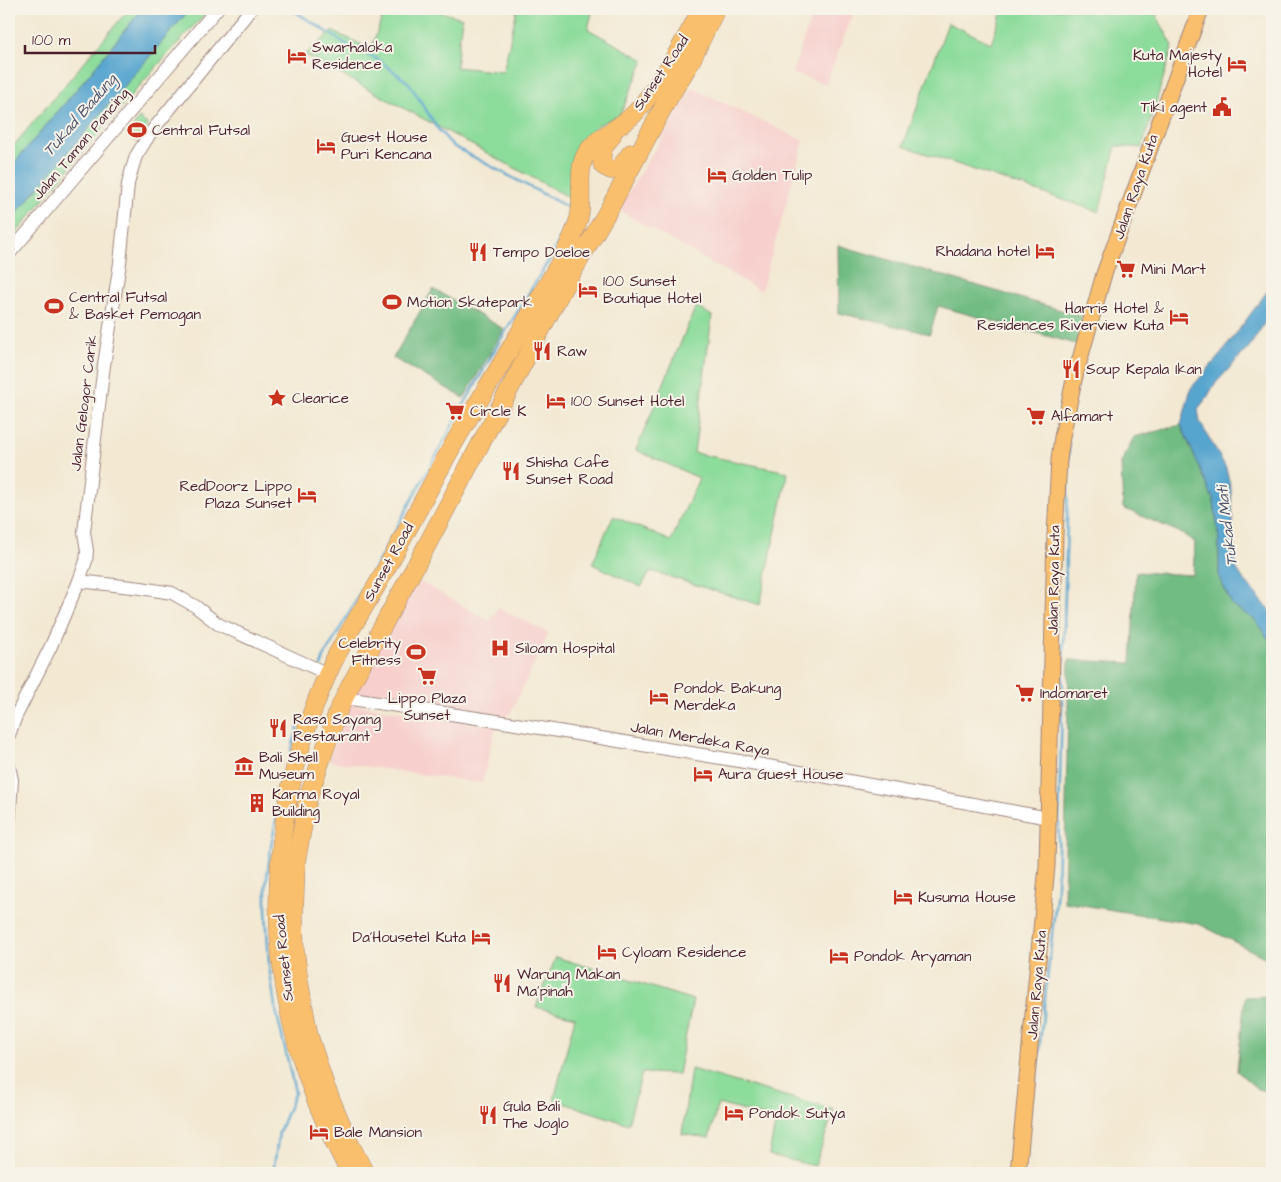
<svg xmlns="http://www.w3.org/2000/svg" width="1281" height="1182" viewBox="0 0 1281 1182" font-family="'Architects Daughter',sans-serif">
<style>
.built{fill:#f7d0ce}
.green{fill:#8cdc9b;stroke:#6b7e63}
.forest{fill:#71bc83;stroke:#5e6e57}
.water{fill:#56a5cf;stroke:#50627d}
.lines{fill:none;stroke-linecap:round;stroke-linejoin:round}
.stream{stroke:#56a5cf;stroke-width:2.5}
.minor-casing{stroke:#9e847f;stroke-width:14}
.major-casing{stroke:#9e847f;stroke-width:17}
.highway-casing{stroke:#9e847f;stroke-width:19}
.minor{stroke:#fff;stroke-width:12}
.major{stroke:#f9bf6d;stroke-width:15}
.highway{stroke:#f9bf6d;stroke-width:18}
.labels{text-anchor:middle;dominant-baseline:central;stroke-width:4;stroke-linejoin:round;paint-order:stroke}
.poi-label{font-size:15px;fill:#4a1f2b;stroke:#f7f3e8;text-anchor:start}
.street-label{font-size:15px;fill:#4a1f2b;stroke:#f7f3e8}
.water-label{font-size:16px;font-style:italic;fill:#4f556d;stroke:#f7f3e8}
</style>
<rect width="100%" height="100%" fill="#f7f3e8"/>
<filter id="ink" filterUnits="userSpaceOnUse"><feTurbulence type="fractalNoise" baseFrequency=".02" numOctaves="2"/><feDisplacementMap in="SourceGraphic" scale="10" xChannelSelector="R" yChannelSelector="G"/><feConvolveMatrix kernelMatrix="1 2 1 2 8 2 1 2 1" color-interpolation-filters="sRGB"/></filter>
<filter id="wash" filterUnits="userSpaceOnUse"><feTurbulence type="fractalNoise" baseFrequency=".0096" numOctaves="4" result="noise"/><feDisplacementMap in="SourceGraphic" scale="20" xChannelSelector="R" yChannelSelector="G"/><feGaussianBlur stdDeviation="1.12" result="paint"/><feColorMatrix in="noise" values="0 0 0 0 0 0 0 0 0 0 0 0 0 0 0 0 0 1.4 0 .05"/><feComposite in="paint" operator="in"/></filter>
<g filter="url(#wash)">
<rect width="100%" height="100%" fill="#f3e9d3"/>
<!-- built -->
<g class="built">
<path d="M814,9H855L826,84L792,73Z"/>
<path d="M692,88L804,141L761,291L618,210Z"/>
<path d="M417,580L490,621L498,608L549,633L511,712L507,716L349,692Z"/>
<path d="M350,704L496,726L482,783L328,761Z"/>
</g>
<!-- green -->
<g class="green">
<path d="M129,9H142L77,89L9,169V151Z"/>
<path d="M190,9H210C139,83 74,162 9,242V222Z"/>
<path d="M385,9H430L462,18L456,67L503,72L517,9H593L588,29L644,60L620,115L596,126L579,146L572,199L305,55L332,31L371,49Z"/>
<path d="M1003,9H1153L1173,46L1142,148L1116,146L1099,212L903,146L948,23L991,43Z"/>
<path d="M139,118L148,125L136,141L127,135Z"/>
<path d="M696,306L712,316L694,453L788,472L760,605L651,571L641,587L592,564L613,516L671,541L699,478L636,450Z"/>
<path d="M556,957L693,1000L678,1074L642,1073L628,1124L554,1100L575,1017L536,1007Z"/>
<path d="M691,1069L834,1110L815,1166L769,1155L776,1119L718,1104L709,1138L682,1134Z"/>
</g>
<!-- forest -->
<g class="forest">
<path d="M838,245L1085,317L1076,344L938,306L930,334L839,313Z"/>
<path d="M433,289L504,329L464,398L393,358Z"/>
<path d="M1181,425L1214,501L1219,541V577L1232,605L1255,620L1272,644V961L1199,924L1064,902L1069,660L1131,663L1136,572L1193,575L1195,542L1179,532L1123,508L1121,463L1134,437Z"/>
<path d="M1272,996V1092L1257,1089L1237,1071L1245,997Z"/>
</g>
<!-- water -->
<g class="water">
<path d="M142,9H190L9,222V169L77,89Z"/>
<path d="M1272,275V311L1250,346L1214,385L1208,396L1198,409L1200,422L1226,468L1231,489L1236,568L1244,580L1272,613V644L1255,620L1232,605L1219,577V541L1214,501L1181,425L1191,388L1221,354L1269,289Z"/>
</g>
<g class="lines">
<!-- stream -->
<g class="stream">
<path d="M291,9L354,49L377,59L409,83L438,129L453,146L573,210L551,257L502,337L462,408L385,549L324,657L321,666"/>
<path d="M291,751L298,727"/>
<path d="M1035,1086L1057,890L1069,444"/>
<path d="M273,1173L279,1132L295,1092L275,1006L269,966L266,909V885L271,846L286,770"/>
</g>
</g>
</g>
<g filter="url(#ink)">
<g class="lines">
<!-- minor casing -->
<g class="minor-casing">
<g id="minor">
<path d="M9,254L217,9"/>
<path d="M79,581L141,588L172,593L195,606L218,624L328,674"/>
<path d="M345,698L510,723L757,764L1049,818"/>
<path d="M9,735L16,716L51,646L79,581L86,561L87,551L84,532L94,447L104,365L120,263L128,184L132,169L136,156L151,132L251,9"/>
<path d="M9,766L12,780L9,825"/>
</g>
</g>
<!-- major casing -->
<g class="major-casing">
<path id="major" d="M1018,1173L1047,866L1055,535L1059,460L1062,437L1074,380L1104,274L1201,9"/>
</g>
<!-- highway casing -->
<g class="highway-casing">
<g id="highway">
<path d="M612,136C604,145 599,154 603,166L611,170L619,169L631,153"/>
<path d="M350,1173C334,1143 319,1111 308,1078C261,946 271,800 328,673C343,639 364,609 382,576C406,533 429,489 453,445C478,401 505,360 529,316C546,286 570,250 579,218C584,197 576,171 586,154C597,135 622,128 636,112C663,82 682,44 702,9"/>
<path d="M365,1173L350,1144L326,1088L309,1036L299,981L295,950L294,916L296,862L308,798L338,711L350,686L427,545L562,290L609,209L664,106L690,63L716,9"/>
</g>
</g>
<!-- minor -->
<use href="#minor" class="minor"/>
<!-- major -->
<use href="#major" class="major"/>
<!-- highway -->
<use href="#highway" class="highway"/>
</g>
</g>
<!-- icons -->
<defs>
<g id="hotel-bare" transform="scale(1.5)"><path d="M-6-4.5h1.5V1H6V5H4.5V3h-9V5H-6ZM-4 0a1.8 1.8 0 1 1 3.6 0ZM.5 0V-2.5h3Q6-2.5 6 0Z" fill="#c8321e" stroke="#f7f3e8" stroke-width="2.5" paint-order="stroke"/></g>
<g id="civic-bare" transform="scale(1.5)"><path d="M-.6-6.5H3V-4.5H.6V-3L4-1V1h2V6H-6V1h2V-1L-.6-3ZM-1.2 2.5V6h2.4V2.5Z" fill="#c8321e" stroke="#f7f3e8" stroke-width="2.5" paint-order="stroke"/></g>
<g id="stadium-bare" transform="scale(1.5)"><path d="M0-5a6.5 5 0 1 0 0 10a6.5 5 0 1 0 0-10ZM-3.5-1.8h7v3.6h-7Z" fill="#c8321e" stroke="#f7f3e8" stroke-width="2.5" paint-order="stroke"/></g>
<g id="restaurant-bare" transform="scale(1.5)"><path d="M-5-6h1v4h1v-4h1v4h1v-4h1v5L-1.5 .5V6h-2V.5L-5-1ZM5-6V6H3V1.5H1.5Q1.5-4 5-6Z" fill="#c8321e" stroke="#f7f3e8" stroke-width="2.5" paint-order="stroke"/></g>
<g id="supermarket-bare" transform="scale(1.5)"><path d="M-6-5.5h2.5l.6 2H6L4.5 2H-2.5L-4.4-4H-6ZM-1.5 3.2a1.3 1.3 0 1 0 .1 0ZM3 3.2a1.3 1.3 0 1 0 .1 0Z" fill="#c8321e" stroke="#f7f3e8" stroke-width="2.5" paint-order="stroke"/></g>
<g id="sight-bare" transform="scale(1.5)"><path d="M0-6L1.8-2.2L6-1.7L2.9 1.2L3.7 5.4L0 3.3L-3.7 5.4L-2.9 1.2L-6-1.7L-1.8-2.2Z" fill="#c8321e" stroke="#f7f3e8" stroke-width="2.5" paint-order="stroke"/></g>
<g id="hospital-bare" transform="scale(1.5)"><path d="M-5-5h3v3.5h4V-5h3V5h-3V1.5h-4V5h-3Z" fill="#c8321e" stroke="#f7f3e8" stroke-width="2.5" paint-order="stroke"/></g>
<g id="museum-bare" transform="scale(1.5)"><path d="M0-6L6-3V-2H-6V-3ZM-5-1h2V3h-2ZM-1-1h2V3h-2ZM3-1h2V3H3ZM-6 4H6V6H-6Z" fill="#c8321e" stroke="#f7f3e8" stroke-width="2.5" paint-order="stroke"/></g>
<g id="building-bare" transform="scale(1.5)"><path d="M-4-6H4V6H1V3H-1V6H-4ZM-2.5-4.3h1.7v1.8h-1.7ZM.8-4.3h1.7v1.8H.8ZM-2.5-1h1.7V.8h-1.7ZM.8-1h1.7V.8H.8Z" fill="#c8321e" stroke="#f7f3e8" stroke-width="2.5" paint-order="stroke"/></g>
</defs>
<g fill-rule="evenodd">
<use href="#hotel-bare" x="297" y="56"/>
<use href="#hotel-bare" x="1237" y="64"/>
<use href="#civic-bare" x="1222" y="107"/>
<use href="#stadium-bare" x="137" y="130"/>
<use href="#hotel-bare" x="326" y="146"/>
<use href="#hotel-bare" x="717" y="175"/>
<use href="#hotel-bare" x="1045" y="251"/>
<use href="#restaurant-bare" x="478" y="252"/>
<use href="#supermarket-bare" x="1126" y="269"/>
<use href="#hotel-bare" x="588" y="290"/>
<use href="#stadium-bare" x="392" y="302"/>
<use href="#stadium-bare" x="54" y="306"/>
<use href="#hotel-bare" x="1179" y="317"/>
<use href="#restaurant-bare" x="542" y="351"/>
<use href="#restaurant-bare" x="1071" y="369"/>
<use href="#sight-bare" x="277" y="398"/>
<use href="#hotel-bare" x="556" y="401"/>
<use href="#supermarket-bare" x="455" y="411"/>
<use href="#supermarket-bare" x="1036" y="416"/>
<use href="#restaurant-bare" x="511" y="471"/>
<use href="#hotel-bare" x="307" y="495"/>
<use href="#hospital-bare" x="500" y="648"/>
<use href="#stadium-bare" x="416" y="652"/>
<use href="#supermarket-bare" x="427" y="676"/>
<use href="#supermarket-bare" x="1025" y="693"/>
<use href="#hotel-bare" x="659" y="697"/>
<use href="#restaurant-bare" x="278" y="728"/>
<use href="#museum-bare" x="244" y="766"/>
<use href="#hotel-bare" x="703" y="774"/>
<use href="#building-bare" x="257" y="803"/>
<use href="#hotel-bare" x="903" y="897"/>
<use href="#hotel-bare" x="481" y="937"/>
<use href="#hotel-bare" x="607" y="952"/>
<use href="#hotel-bare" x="839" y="956"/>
<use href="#restaurant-bare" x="502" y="983"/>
<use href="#hotel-bare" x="734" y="1113"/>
<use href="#restaurant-bare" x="488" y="1115"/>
<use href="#hotel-bare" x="319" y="1132"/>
</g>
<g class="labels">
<!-- poi labels -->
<g class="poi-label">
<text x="312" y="47">Swarhaloka<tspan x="312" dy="17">Residence</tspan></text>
<text x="1222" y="55" text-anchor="end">Kuta Majesty<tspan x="1222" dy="17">Hotel</tspan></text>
<text x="1207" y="107" text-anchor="end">Tiki agent</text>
<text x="152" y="130">Central Futsal</text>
<text x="341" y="137">Guest House<tspan x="341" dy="17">Puri Kencana</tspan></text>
<text x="732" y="175">Golden Tulip</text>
<text x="1030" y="251" text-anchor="end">Rhadana hotel</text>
<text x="493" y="252">Tempo Doeloe</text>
<text x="1141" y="269">Mini Mart</text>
<text x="603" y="281">100 Sunset<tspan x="603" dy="17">Boutique Hotel</tspan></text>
<text x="69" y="297">Central Futsal<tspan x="69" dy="17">&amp; Basket Pemogan</tspan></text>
<text x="407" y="302">Motion Skatepark</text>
<text x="1164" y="308" text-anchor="end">Harris Hotel &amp;<tspan x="1164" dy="17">Residences Riverview Kuta</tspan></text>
<text x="557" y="351">Raw</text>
<text x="1086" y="369">Soup Kepala Ikan</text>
<text x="292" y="398">Clearice</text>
<text x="571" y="401">100 Sunset Hotel</text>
<text x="470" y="411">Circle K</text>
<text x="1051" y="416">Alfamart</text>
<text x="526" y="462">Shisha Cafe<tspan x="526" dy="17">Sunset Road</tspan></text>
<text x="292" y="486" text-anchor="end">RedDoorz Lippo<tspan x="292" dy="17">Plaza Sunset</tspan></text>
<text x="401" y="643" text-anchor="end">Celebrity<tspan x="401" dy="17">Fitness</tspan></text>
<text x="515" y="648">Siloam Hospital</text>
<text x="674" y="688">Pondok Bakung<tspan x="674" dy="17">Merdeka</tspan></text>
<text x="1040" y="693">Indomaret</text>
<text x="427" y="698" text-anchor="middle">Lippo Plaza<tspan x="427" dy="17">Sunset</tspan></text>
<text x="293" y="719">Rasa Sayang<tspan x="293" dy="17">Restaurant</tspan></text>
<text x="259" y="757">Bali Shell<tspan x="259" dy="17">Museum</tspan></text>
<text x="718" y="774">Aura Guest House</text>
<text x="272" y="794">Karma Royal<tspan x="272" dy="17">Building</tspan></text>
<text x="918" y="897">Kusuma House</text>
<text x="466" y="937" text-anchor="end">Da'Housetel Kuta</text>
<text x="622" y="952">Cyloam Residence</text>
<text x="854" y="956">Pondok Aryaman</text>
<text x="517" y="974">Warung Makan<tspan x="517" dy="17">Ma'pinah</tspan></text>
<text x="503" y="1106">Gula Bali<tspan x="503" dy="17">The Joglo</tspan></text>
<text x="749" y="1113">Pondok Sutya</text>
<text x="334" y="1132">Bale Mansion</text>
</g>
<!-- street labels -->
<g class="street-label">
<text transform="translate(661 73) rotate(-56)">Sunset Road</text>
<text transform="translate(81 144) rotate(-50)">Jalan Taman Pancing</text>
<text transform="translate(1136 187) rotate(-71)">Jalan Raya Kuta</text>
<text transform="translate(84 403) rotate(-83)">Jalan Gelogor Carik</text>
<text transform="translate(389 562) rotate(-61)">Sunset Road</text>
<text transform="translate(1054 580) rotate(-89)">Jalan Raya Kuta</text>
<text transform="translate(700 739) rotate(10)">Jalan Merdeka Raya</text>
<text transform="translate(284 958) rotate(-96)">Sunset Road</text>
<text transform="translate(1037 985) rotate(-85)">Jalan Raya Kuta</text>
</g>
<!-- water labels -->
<g class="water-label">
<text transform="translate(80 115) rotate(-49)">Tukad Badung</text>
<text transform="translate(1227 526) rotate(-97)">Tukad Mati</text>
</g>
</g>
<!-- margin -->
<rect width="1281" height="1182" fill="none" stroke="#f7f3e8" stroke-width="30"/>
<!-- scale -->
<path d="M25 45v8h130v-8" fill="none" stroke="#4a1f2b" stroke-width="2.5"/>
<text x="32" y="45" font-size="15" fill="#4a1f2b" stroke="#f7f3e8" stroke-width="4" paint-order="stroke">100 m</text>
</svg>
